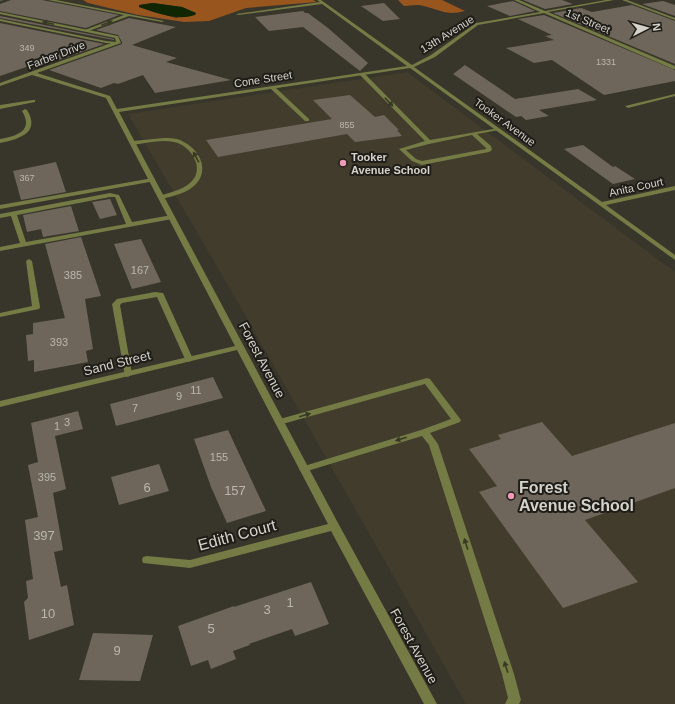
<svg xmlns="http://www.w3.org/2000/svg" width="675" height="704" viewBox="0 0 675 704" font-family="Helvetica,sans-serif">
<style>
.built{fill:#413c2b}
.forest{fill:#98561e;fill-rule:evenodd}
.water{fill:#102501}
.building{fill:#6e665b}
.lines{fill:none;stroke-linecap:round;stroke-linejoin:round}
.lane{fill:#747b45;fill-rule:evenodd}
.street{fill:#747b45;fill-rule:evenodd}
.oneway{fill:#383925}
.poi-dot{fill:#ef9ab8;stroke:#1e1d17;stroke-width:1.5}
.labels{text-anchor:middle;dominant-baseline:central;stroke-width:4;stroke-linejoin:round;paint-order:stroke}
.far-number-label{font-size:9px;fill:#bab7af}
.far-street-label{font-size:11px;fill:#d4d2cb;stroke:#1e1d17}
.far-poi-label{font-size:11px;font-weight:bold;fill:#d4d2cb;stroke:#1e1d17;text-anchor:start}
.number-label{font-size:11px;fill:#bab7af}
.street-label{font-size:13px;fill:#d4d2cb;stroke:#1e1d17}
.near-number-label{font-size:13px;fill:#bab7af}
.near-poi-label{font-size:16px;font-weight:bold;fill:#d4d2cb;stroke:#1e1d17;text-anchor:start}
.near-street-label{font-size:16px;fill:#d4d2cb;stroke:#1e1d17}
</style>
<rect width="100%" height="100%" fill="#38352a"/>
<!-- built -->
<path class="built" d="M407,72L675,272V704H466L229,287L128,114Z"/>
<!-- forest -->
<g class="forest">
<path d="M83,0H313L317,2L246,8L209,21L184,22L138,15L88,3ZM153,3L182,7L196,13L176,18L139,7V5Z"/>
<path d="M398,0H442L465,11C447,16 440,10 424,6C418,4 410,6 404,6Z"/>
</g>
<!-- water -->
<path class="water" d="M153,3L182,7L196,13L195,15C176,21 157,13 139,7V5Z"/>
<!-- building -->
<g class="building">
<path d="M11,0H42L119,15L86,28L0,11V4Z"/>
<path d="M523,0H562L573,4L545,9Z"/>
<path d="M513,1L535,11L510,16L487,6Z"/>
<path d="M663,1L675,5V16L642,4Z"/>
<path d="M384,3L400,19L383,21L361,6Z"/>
<path d="M632,5L675,21V64L553,13L581,8L592,12Z"/>
<path d="M303,11L305,13H308L328,28L368,63L360,71L303,27L269,31L255,17Z"/>
<path d="M544,15L675,70V81L604,95L552,60L534,63L506,48L554,40L545,36L552,35L518,19Z"/>
<path d="M0,16L114,39V40L0,18Z"/>
<path d="M129,18L176,27L132,45L177,58L166,62L231,80L155,93L143,75L118,84L114,83L101,88L49,70L122,44V42L118,35L96,30Z"/>
<path d="M0,23L104,44L39,67L32,65L0,76Z"/>
<path d="M465,65L515,99L578,89L597,100L539,110L549,116L526,120L521,116L516,117L453,74Z"/>
<path d="M350,95L375,117L384,115L399,130H397L402,136L355,142L347,134L218,157L206,140L332,119L313,100Z"/>
<path d="M583,145L613,167L615,166L635,179L613,184L564,149Z"/>
<path d="M56,162L66,192L21,200L13,171Z"/>
<path d="M110,199L117,215L100,219L92,202Z"/>
<path d="M71,206L79,231L43,237L41,229L27,232L23,215Z"/>
<path d="M81,237L101,296L85,299L93,349L86,351L88,362L34,372V360L28,361L26,335L33,334V323L65,318L45,244Z"/>
<path d="M141,239L161,282L132,289L114,244Z"/>
<path d="M213,377L223,398L116,426L110,404Z"/>
<path d="M78,411L83,429L55,436L66,489L53,493L63,550L54,552L61,587L67,585L74,625L29,640L24,602L28,598L26,581L33,579L25,520L38,517L28,465L38,462L31,423Z"/>
<path d="M542,422L572,456L675,423V488L585,520L638,582L563,608L479,492L497,486L469,449L501,439L498,435Z"/>
<path d="M228,430L266,511L227,523L211,487L194,439Z"/>
<path d="M159,464L169,491L119,505L111,477Z"/>
<path d="M311,582L329,624L295,636L292,629L249,644L250,645L233,651L236,659L211,669L208,660L191,666L178,626L234,606V607Z"/>
<path d="M93,633L153,635L140,681L79,680Z"/>
</g>
<g class="lines">
<!-- lane -->
<g class="lane">
<path d="M0,0H3L1,1Z"/>
<path d="M48,0H56L164,21L162,22L129,16L86,32L85,30L124,15Z"/>
<path d="M360,73H364L430,140L499,128V130L477,134L491,146L492,150L489,152L422,165L412,161L399,149L425,141L360,75ZM472,135L486,148V149L422,161L416,159L406,150L429,144Z"/>
<path d="M271,87H275L309,119V121H305L271,89Z"/>
<path d="M33,100H35V102L0,109V105Z"/>
<path d="M25,109L27,110C41,133 19,139 0,143V139C17,136 34,131 22,111Z"/>
<path d="M164,138C170,138 177,138 182,141C199,149 210,169 196,184C188,193 173,196 162,199L159,197L160,196C170,192 183,190 191,182C206,168 190,145 174,142C161,139 146,143 133,145L130,143L133,141Z"/>
<path d="M153,178L155,179V181L0,209V205Z"/>
<path d="M110,193L119,195L132,222L172,215L175,217L172,219L0,251V247L20,243L11,216L0,218V214ZM110,197H115L126,224L26,242L17,215Z"/>
<path d="M29,259L32,261L40,307L39,309L0,317V313L32,306L26,261Z"/>
<path d="M155,292L163,293L164,295L193,359L189,362L185,359L157,297L122,303L120,305L132,374L128,377L125,376L112,304L117,299Z"/>
<path d="M427,378L430,379L461,420L460,422L430,433L438,444L514,674L521,700L519,704H505L508,698L502,674L429,445L422,436L304,472L301,471L299,469L301,467L421,430L451,419L425,384L279,425L276,424L275,422L276,420Z"/>
</g>
<!-- street -->
<g class="street">
<path d="M317,0H321L412,65L431,55L476,23L540,12L514,0H519L545,11L606,0H614L548,12L675,66V69H673L544,13L478,25L435,57L414,67L602,202L675,186V190L606,205L675,255V260L410,68L119,112L338,523L437,704H424L331,531L190,568L143,563L142,560L143,557L147,556L190,560L328,524L237,350L0,407V401L235,346L106,98L32,75L0,86V83L111,43H106L0,21V19L106,41L116,42L115,38L0,14V12L118,36L121,43L37,73L110,96L117,109L407,66L322,4L238,15L236,14L320,2Z"/>
<path d="M622,0H627L675,18V20Z"/>
<path d="M675,94V96L628,108L625,106Z"/>
</g>
</g>
<!-- one-way arrows -->
<defs><path id="oneway-solid" d="M-6-.8H1V-3.2L6.5 0L1 3.2V.8H-6Z"/></defs>
<g class="oneway">
<use href="#oneway-solid" transform="translate(48 23) rotate(-168)"/>
<use href="#oneway-solid" transform="translate(107 23) rotate(-21)"/>
<use href="#oneway-solid" transform="translate(389 102) rotate(46)"/>
<use href="#oneway-solid" transform="translate(196 157) rotate(-118)"/>
<use href="#oneway-solid" transform="translate(305 415) rotate(-16)"/>
<use href="#oneway-solid" transform="translate(401 439) rotate(163)"/>
<use href="#oneway-solid" transform="translate(466 544) rotate(-108)"/>
<use href="#oneway-solid" transform="translate(506 667) rotate(-108)"/>
</g>
<!-- markers -->
<g class="poi-dot">
<circle cx="343" cy="163" r="4"/>
<circle cx="511" cy="496" r="4"/>
</g>
<g class="labels">
<!-- far-number labels -->
<g class="far-number-label">
<text x="27" y="48">349</text>
<text x="606" y="62">1331</text>
<text x="347" y="125">855</text>
<text x="27" y="178">367</text>
</g>
<!-- far-street labels -->
<g class="far-street-label">
<text transform="translate(588 21) rotate(23)">1st Street</text>
<text transform="translate(447 34) rotate(-32)">13th Avenue</text>
<text transform="translate(56 55) rotate(-21)">Farber Drive</text>
<text transform="translate(263 79) rotate(-9)">Cone Street</text>
<text transform="translate(505 122) rotate(36)">Tooker Avenue</text>
<text transform="translate(636 187) rotate(-12)">Anita Court</text>
</g>
<!-- far-poi labels -->
<g class="far-poi-label">
<text x="351" y="157">Tooker<tspan x="351" dy="13">Avenue School</tspan></text>
</g>
<!-- number labels -->
<g class="number-label">
<text x="140" y="270">167</text>
<text x="73" y="275">385</text>
<text x="59" y="342">393</text>
<text x="196" y="390">11</text>
<text x="179" y="396">9</text>
<text x="135" y="408">7</text>
<text x="67" y="422">3</text>
<text x="57" y="426">1</text>
<text x="219" y="457">155</text>
<text x="47" y="477">395</text>
</g>
<!-- street labels -->
<g class="street-label">
<text transform="translate(262 360) rotate(62)">Forest Avenue</text>
<text transform="translate(117 363) rotate(-14)">Sand Street</text>
<text transform="translate(414 646) rotate(61)">Forest Avenue</text>
</g>
<!-- near-number labels -->
<g class="near-number-label">
<text x="147" y="487">6</text>
<text x="235" y="490">157</text>
<text x="44" y="535">397</text>
<text x="290" y="602">1</text>
<text x="267" y="609">3</text>
<text x="48" y="613">10</text>
<text x="211" y="628">5</text>
<text x="117" y="650">9</text>
</g>
<!-- near-poi labels -->
<g class="near-poi-label">
<text x="519" y="487">Forest<tspan x="519" dy="18">Avenue School</tspan></text>
</g>
<!-- near-street labels -->
<g class="near-street-label">
<text transform="translate(237 535) rotate(-15)">Edith Court</text>
</g>
</g>
<!-- north arrow -->
<g transform="translate(647 28) rotate(84)" stroke="#1e1d17" stroke-width="3" paint-order="stroke">
<path d="M0-3L7 15L0 10L-7 15Z" fill="#d4d2cb"/>
<text y="-6" font-size="11" font-weight="bold" text-anchor="middle" fill="#d4d2cb">N</text>
</g>
</svg>
